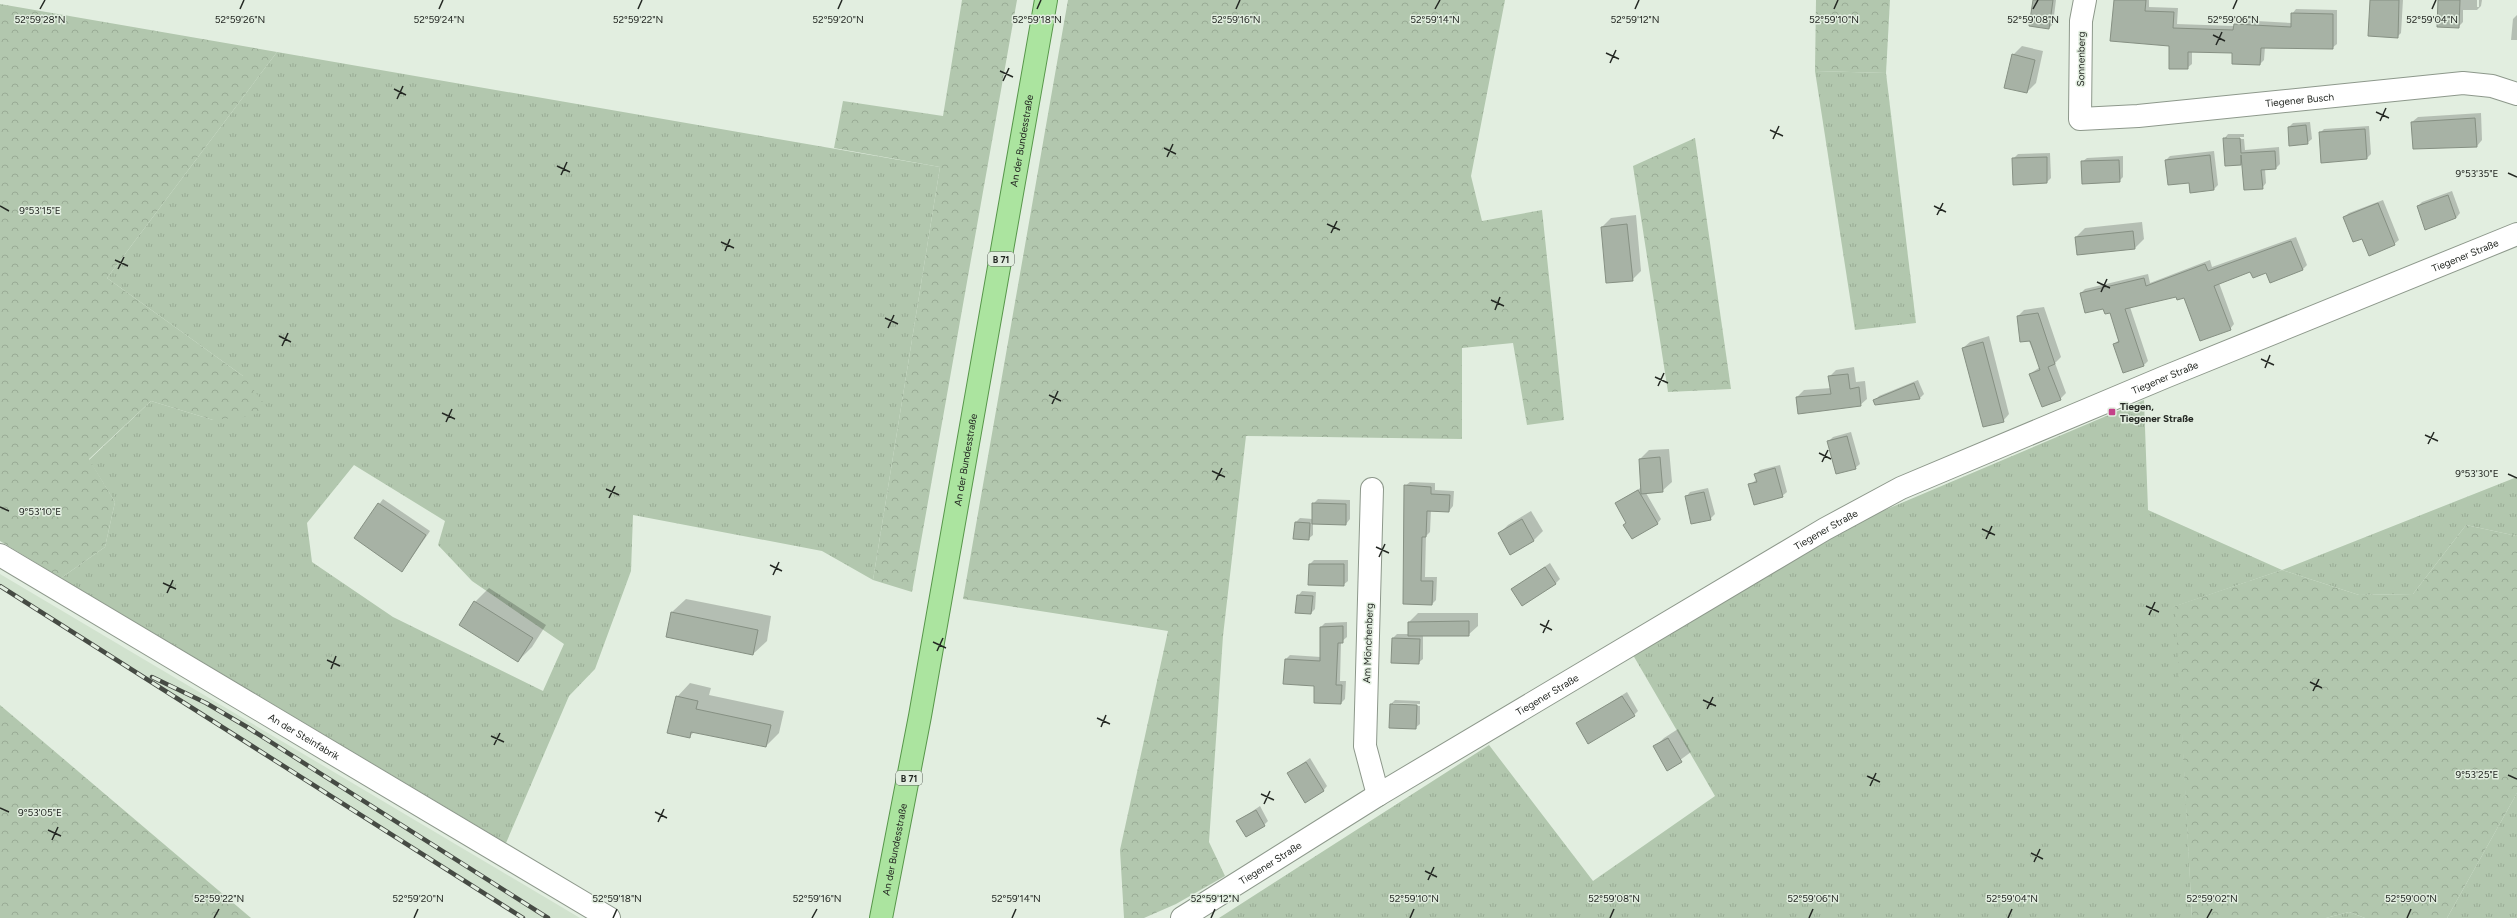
<svg xmlns="http://www.w3.org/2000/svg" width="2517" height="918" viewBox="0 0 2517 918" font-family="Figtree,sans-serif">
<style>
.built{fill:#d1e2ce}
.grass{fill:url(#grass-tufts);fill-rule:evenodd}
.forest{fill:url(#forest-crowns)}
.shadow{fill:#0003}
.building{fill:#a7b2a5;stroke:#869083}
.lines{fill:none;stroke-linecap:round;stroke-linejoin:round}
.street-casing{stroke:#8d988b;stroke-width:24}
.primary-casing{stroke:#57964a;stroke-width:24}
.street{stroke:#fff;stroke-width:22}
.primary{stroke:#abe49f;stroke-width:22}
.rail-casing{stroke:#464b44;stroke-width:4.5}
.rail{stroke:#e2eee0;stroke-width:3;stroke-dasharray:9;stroke-linecap:butt}
.ticks{fill:none;stroke:#242823;stroke-width:1.5}
.poi-dot{fill:#c44289;stroke:#e2eee0;stroke-width:1.5}
.labels{text-anchor:middle;dominant-baseline:central;stroke-width:3;stroke-linejoin:round;paint-order:stroke}
.shield{fill:#e2eee0;stroke:#5d635c;stroke-width:1}
.shield-label{font-size:9px;font-weight:bold;fill:#242823}
.street-label{font-size:10px;fill:#242823;stroke:#e2eee0}
.poi-label{font-size:10px;font-weight:bold;fill:#242823;stroke:#e2eee0;text-anchor:start}
.ticks-label{font-size:10px;text-anchor:middle;fill:#242823;stroke:#e2eee0;stroke-width:3;stroke-linejoin:round;paint-order:stroke}
</style>
<defs>
<pattern id="grass-tufts" width="24" height="20" patternUnits="userSpaceOnUse"><rect width="24" height="20" fill="#b2c7ae"/><path d="M3 7l-1-3M5 7V3M7 7l1-3M15 17l-1-3M17 17v-4M19 17l1-3" fill="none" stroke="#99ab95"/></pattern>
<pattern id="forest-crowns" width="20" height="18" patternUnits="userSpaceOnUse"><rect width="20" height="18" fill="#b2c7ae"/><path d="M2 6a3 3 0 1 1 6 0M12 15a3 3 0 1 1 6 0" fill="none" stroke="#99ab95"/></pattern>
</defs>
<rect width="100%" height="100%" fill="#e2eee0"/>
<!-- built -->
<path class="built" d="M0,574L580,918H527L0,585Z"/>
<!-- grass -->
<g class="grass">
<path d="M277,52L940,167L873,580L822,551L633,515L631,571L595,669L569,696L506,843L61,578L105,547L115,502L89,460L151,401L213,420L243,376L107,278ZM354,465L445,521L438,545L472,581L564,644L543,691L393,617L312,562L307,523Z"/>
<path d="M1815,71L1886,73L1916,323L1855,330Z"/>
<path d="M2144,400L2148,510L2282,570L2517,477V536L2466,525L2413,594L2359,595L2282,570L2176,606L2192,918H1219L1489,745L1593,881L1715,796L1633,655L1866,518Z"/>
<path d="M2517,793V918H2447Z"/>
<path d="M2349,912L2365,918H2326Z"/>
</g>
<!-- forest -->
<g class="forest">
<path d="M962,0H1017L912,592L873,580L940,167L834,148L843,101L943,116Z"/>
<path d="M1068,0H1505L1471,176L1482,221L1542,210L1564,420L1527,425L1513,343L1462,348V439L1246,436L1223,636L1209,842L1225,876L1176,904L1144,918H1124L1120,850L1168,631L963,599Z"/>
<path d="M1816,0H1890L1886,73L1815,71Z"/>
<path d="M0,4L277,52L107,278L243,376L269,410L244,417L213,420L151,401L89,459L115,502L105,547L61,578L0,541Z"/>
<path d="M1695,138L1731,389L1668,392L1633,166Z"/>
<path d="M2466,525L2517,536V793L2447,918H2365L2349,912L2326,918H2192L2175,606L2282,570L2359,595L2413,594Z"/>
<path d="M0,705L251,918H0Z"/>
</g>
<!-- shadow -->
<g class="shadow">
<path d="M2034,0H2056L2053,24L2049,28Z"/>
<path d="M2115,0H2149V7L2178,8L2177,24L2234,26L2239,20L2292,23V14L2296,9L2337,10V44L2332,48L2265,47L2264,60L2260,64L2233,52L2192,51V64L2187,68L2170,45Z"/>
<path d="M2371,0H2403L2401,33L2397,37Z"/>
<path d="M2439,0H2477V7H2479V0H2482L2481,6L2477,10H2463V22L2458,27Z"/>
<path d="M2517,15V40H2511L2513,19Z"/>
<path d="M2022,46L2043,51L2036,83L2027,92L2013,55Z"/>
<path d="M2481,113L2482,140L2477,146L2412,122L2418,117Z"/>
<path d="M2310,122L2312,139L2307,143L2289,127L2293,123Z"/>
<path d="M2369,126L2371,154L2367,158L2320,133L2324,129Z"/>
<path d="M2228,134H2244V137H2227V139H2244L2245,150L2279,147L2280,164L2276,168L2265,169L2266,183L2262,188L2242,162L2241,164L2224,139Z"/>
<path d="M2214,151L2218,185L2213,190L2190,182L2166,160L2170,156Z"/>
<path d="M2050,153L2051,178L2047,182L2013,159L2018,154Z"/>
<path d="M2123,156V177L2119,181L2082,162L2087,158Z"/>
<path d="M2452,191L2460,213L2456,218L2418,206L2422,202Z"/>
<path d="M2383,200L2399,240L2394,244L2362,238L2344,217L2349,213Z"/>
<path d="M1636,215L1641,271L1632,280L1602,227L1611,218Z"/>
<path d="M2142,222L2144,239L2135,248L2076,237L2085,228Z"/>
<path d="M2296,237L2307,265L2303,269L2271,282L2267,272L2251,271L2219,283L2234,324L2230,329L2184,297L2177,296L2130,307L2148,361L2144,365L2114,344L2119,340L2110,312L2081,293L2085,289L2148,274L2150,283L2210,260L2212,267Z"/>
<path d="M2044,307L2061,357L2055,363L2066,393L2060,399L2030,374L2040,367L2018,316L2024,310Z"/>
<path d="M1989,336L2009,414L2003,421L1963,348L1970,342Z"/>
<path d="M1854,367L1856,382L1865,381L1867,399L1860,405L1799,413L1797,397L1804,390L1831,388L1829,377L1836,370Z"/>
<path d="M1918,380L1924,394L1920,398L1875,404V401L1879,396Z"/>
<path d="M1851,432L1860,464L1855,468L1829,441L1833,437Z"/>
<path d="M1669,449L1672,482L1662,491L1646,493L1661,519L1657,524L1627,522L1616,503L1642,487L1640,459L1649,450Z"/>
<path d="M1780,465L1787,492L1782,496L1750,485L1757,479L1756,474L1760,470Z"/>
<path d="M1410,482L1435,483V490L1454,491L1453,506L1449,511L1431,510L1430,532L1426,536L1425,577H1437L1436,600L1432,604L1404,603L1405,486Z"/>
<path d="M1708,488L1715,514L1710,519L1686,497L1690,492Z"/>
<path d="M383,499L430,531L406,566L355,538Z"/>
<path d="M1318,499L1350,500V519L1346,524L1313,523V535L1308,539L1296,522L1300,518L1313,519V504Z"/>
<path d="M1531,511L1543,531L1534,540L1510,553L1499,534L1508,525Z"/>
<path d="M1314,560H1348V581L1343,585L1309,584L1310,564Z"/>
<path d="M1550,563L1560,579L1556,583L1512,589Z"/>
<path d="M489,588L546,625L532,647L518,661L475,602Z"/>
<path d="M1302,591L1316,592L1315,609L1311,613L1298,596Z"/>
<path d="M686,599L771,616L767,641L753,654L672,612Z"/>
<path d="M1418,613H1478V626L1468,635H1423V659L1418,663L1393,638L1397,634H1409V622Z"/>
<path d="M1347,622V637L1341,642L1340,681H1346L1345,699L1341,703L1315,685L1284,683L1286,659L1290,655L1321,657V627L1325,623Z"/>
<path d="M690,683L711,688L709,695L784,711L779,733L766,746L695,731L689,737L677,697Z"/>
<path d="M1627,692L1638,711L1634,715L1577,724Z"/>
<path d="M1395,700L1420,701V704L1393,703V705L1420,706V724L1415,728L1390,705Z"/>
<path d="M1678,729L1691,752L1668,769L1655,747L1664,738Z"/>
<path d="M1310,758L1327,786L1323,791L1288,774Z"/>
<path d="M1260,806L1268,821L1264,825L1238,821Z"/>
</g>
<!-- building -->
<g class="building">
<path d="M2033,0H2053L2049,29L2029,26Z"/>
<path d="M2114,0H2146L2145,11L2174,12L2173,28L2233,30L2234,24L2291,27V13L2333,14V49L2261,48L2260,65L2232,64V53L2188,52V69H2169V46L2110,41Z"/>
<path d="M2370,0H2399L2398,38L2368,36Z"/>
<path d="M2438,0H2460L2459,28L2437,27Z"/>
<path d="M2012,54L2035,60L2027,93L2004,88Z"/>
<path d="M2475,118L2477,147L2413,149L2411,122Z"/>
<path d="M2306,125L2308,144L2289,146L2288,127Z"/>
<path d="M2365,129L2367,159L2321,163L2319,132Z"/>
<path d="M2223,138H2240L2241,153L2275,151L2276,169L2261,170L2263,189L2244,190L2241,155V165L2225,166Z"/>
<path d="M2210,155L2214,190L2190,193L2189,183L2168,185L2165,160Z"/>
<path d="M2047,157V183L2013,185L2012,158Z"/>
<path d="M2119,160L2120,182L2082,184L2081,161Z"/>
<path d="M2448,195L2456,218L2425,230L2417,206Z"/>
<path d="M2378,203L2395,245L2369,256L2362,239L2353,242L2343,217Z"/>
<path d="M1627,224L1633,281L1606,283L1601,227Z"/>
<path d="M2133,231L2135,249L2077,255L2075,237Z"/>
<path d="M2291,241L2303,270L2270,283L2266,273L2253,278L2250,272L2214,286L2231,330L2200,341L2184,298L2177,300L2176,297L2125,309L2144,366L2123,373L2113,344L2119,342L2110,313L2105,314L2103,309L2085,313L2080,293L2144,278L2146,286L2205,264L2208,271Z"/>
<path d="M2038,313L2055,364L2048,367L2061,400L2042,407L2029,374L2040,370L2030,341L2020,342L2017,316Z"/>
<path d="M1983,342L2004,422L1983,427L1962,348Z"/>
<path d="M1848,374L1850,389L1859,387L1861,406L1798,414L1796,397L1831,394L1828,376Z"/>
<path d="M1914,383L1920,399L1875,405L1873,400Z"/>
<path d="M1847,436L1856,469L1836,474L1827,441Z"/>
<path d="M1660,457L1663,492L1641,494L1639,459Z"/>
<path d="M1775,468L1783,497L1754,505L1748,484L1757,482L1754,474Z"/>
<path d="M1404,485L1431,487V494L1450,495L1449,512L1427,511L1426,537H1422L1421,581H1433L1432,605L1403,604Z"/>
<path d="M1638,490L1658,524L1632,539L1623,525L1626,523L1615,503Z"/>
<path d="M1704,492L1711,520L1691,524L1685,496Z"/>
<path d="M378,503L426,535L402,572L354,538Z"/>
<path d="M1312,503L1346,504V525L1312,524Z"/>
<path d="M1522,519L1534,541L1510,555L1498,533Z"/>
<path d="M1295,522L1310,523L1309,540L1293,539Z"/>
<path d="M1309,564H1344V586L1308,585Z"/>
<path d="M1545,567L1556,584L1522,606L1511,589Z"/>
<path d="M1297,595L1313,596L1311,614L1295,613Z"/>
<path d="M474,601L533,638L518,662L459,625Z"/>
<path d="M671,612L758,630L753,655L666,637Z"/>
<path d="M1469,621V636H1408V622Z"/>
<path d="M1343,626V643H1338L1336,685H1342L1341,704L1314,703V686L1283,684L1285,659L1320,661V627Z"/>
<path d="M1392,638L1420,639L1419,664L1391,663Z"/>
<path d="M676,696L698,701L696,709L771,725L766,747L691,732L690,738L667,733Z"/>
<path d="M1622,696L1635,716L1588,744L1576,723Z"/>
<path d="M1390,704L1417,705L1416,729L1389,728Z"/>
<path d="M1668,738L1682,762L1667,771L1653,746Z"/>
<path d="M1306,762L1324,791L1305,803L1287,773Z"/>
<path d="M1256,810L1265,826L1246,837L1236,821Z"/>
</g>
<g class="lines">
<!-- street casing -->
<g class="street-casing">
<g id="street">
<path id="s1" d="M2085,0L2081,21L2080,119L2138,116L2463,83L2492,86L2517,94"/>
<path d="M1372,489L1365,746L1378,795"/>
<path id="s2" d="M0,555L609,918"/>
<path id="s3" d="M1182,918L1378,795L1825,529L1901,488L2165,377L2517,234"/>
</g>
</g>
<!-- primary casing -->
<g class="primary-casing">
<g id="primary">
<path id="s4" d="M881,918L920,716L1046,0"/>
</g>
</g>
<!-- street -->
<use href="#street" class="street"/>
<!-- primary -->
<use href="#primary" class="primary"/>
<!-- rail casing -->
<g class="rail-casing">
<g id="rail">
<path d="M0,586L523,918"/>
<path d="M152,677L206,703L247,727L548,918"/>
</g>
</g>
<!-- rail -->
<use href="#rail" class="rail"/>
</g>
<!-- ticks -->
<path class="ticks" d="M40,9L45,0M240,9L244,0M439,9L443,0M638,9L642,0M838,9L842,0M1037,9L1041,0M1236,9L1240,0M1435,9L1440,0M1635,9L1639,0M1834,9L1838,0M2033,9L2038,0M2233,9L2237,0M2432,9L2436,0M2213,35L2225,41M2216,45L2222,32M1606,53L1619,59M1610,63L1616,50M1000,71L1013,77M1003,81L1009,68M394,89L406,95M397,99L403,86M2376,112L2389,118M2380,121L2386,108M1770,130L1783,136M1773,139L1779,126M1164,148L1176,154M1167,157L1173,144M557,166L570,172M2508,173L2517,177M561,175L567,162M0,206L9,211M1934,206L1946,212M1937,215L1943,203M1327,224L1340,230M1331,233L1337,221M721,242L734,248M725,251L730,239M115,260L128,266M118,269L124,257M2097,282L2110,288M2101,292L2107,279M1491,300L1504,306M1495,310L1500,297M885,318L898,324M888,328L894,315M279,336L291,342M282,346L288,333M2261,359L2274,365M2265,368L2270,355M1655,377L1668,383M1658,386L1664,373M1049,395L1061,401M1052,404L1058,391M442,413L455,419M446,422L452,409M2425,435L2438,441M2428,444L2434,432M1819,453L1831,459M1822,462L1828,450M1212,471L1225,477M2508,474L2517,478M1216,480L1222,468M606,489L619,495M609,498L615,486M0,507L9,511M1982,529L1995,535M1986,539L1992,526M1376,547L1389,553M1379,557L1385,544M770,565L782,571M773,575L779,562M163,583L176,589M167,593L173,580M2146,606L2159,612M2149,615L2155,602M1540,624L1552,630M1543,633L1549,620M933,642L946,648M937,651L943,638M327,660L340,666M331,669L336,656M2310,682L2322,688M2313,691L2319,679M1703,700L1716,706M1707,709L1713,697M1097,718L1110,724M1101,727L1106,715M491,736L504,742M494,745L500,733M2508,775L2517,779M1867,776L1880,782M1870,786L1876,773M1261,794L1274,800M1264,804L1270,791M0,808L9,812M655,812L667,818M658,822L664,809M48,830L61,836M52,840L58,827M2031,853L2043,859M2034,862L2040,849M1425,871L1437,877M1428,880L1434,867M214,918L219,909M414,918L418,909M613,918L617,909M812,918L817,909M1012,918L1016,909M1211,918L1215,909M1410,918L1414,909M1610,918L1614,909M1809,918L1813,909M2008,918L2012,909M2207,918L2212,909M2407,918L2411,909"/>
<!-- markers -->
<rect class="poi-dot" x="2108" y="408" width="8" height="8" rx="2"/>
<g class="labels">
<!-- shield labels -->
<g class="shield">
<rect x="988" y="252" width="26" height="14" rx="3"/>
<rect x="896" y="771" width="26" height="14" rx="3"/>
</g>
<g class="shield-label">
<text x="1001" y="259">B 71</text>
<text x="909" y="778">B 71</text>
</g>
<!-- street labels -->
<g class="street-label">
<text transform="translate(2081 59) rotate(-89)">Sonnenberg</text>
<text stroke="none"><textPath href="#s1" startOffset="340">Tiegener Busch</textPath></text>
<text stroke="none"><textPath href="#s4" startOffset="790">An der Bundesstraße</textPath></text>
<text stroke="none"><textPath href="#s3" startOffset="1448">Tiegener Straße</textPath></text>
<text stroke="none"><textPath href="#s3" startOffset="1124">Tiegener Straße</textPath></text>
<text stroke="none"><textPath href="#s4" startOffset="466">An der Bundesstraße</textPath></text>
<text stroke="none"><textPath href="#s3" startOffset="752">Tiegener Straße</textPath></text>
<text transform="translate(1368 643) rotate(-88)">Am Mönchenberg</text>
<text stroke="none"><textPath href="#s3" startOffset="428">Tiegener Straße</textPath></text>
<text stroke="none"><textPath href="#s2" startOffset="354">An der Steinfabrik</textPath></text>
<text stroke="none"><textPath href="#s4" startOffset="70">An der Bundesstraße</textPath></text>
<text stroke="none"><textPath href="#s3" startOffset="104">Tiegener Straße</textPath></text>
</g>
<!-- poi labels -->
<g class="poi-label">
<text x="2120" y="406">Tiegen,<tspan x="2120" dy="12">Tiegener Straße</tspan></text>
</g>
</g>
<g class="ticks-label">
<text x="40" y="23">52°59'28"N</text>
<text x="240" y="23">52°59'26"N</text>
<text x="439" y="23">52°59'24"N</text>
<text x="638" y="23">52°59'22"N</text>
<text x="838" y="23">52°59'20"N</text>
<text x="1037" y="23">52°59'18"N</text>
<text x="1236" y="23">52°59'16"N</text>
<text x="1435" y="23">52°59'14"N</text>
<text x="1635" y="23">52°59'12"N</text>
<text x="1834" y="23">52°59'10"N</text>
<text x="2033" y="23">52°59'08"N</text>
<text x="2233" y="23">52°59'06"N</text>
<text x="2432" y="23">52°59'04"N</text>
<text x="2477" y="177">9°53'35"E</text>
<text x="40" y="214">9°53'15"E</text>
<text x="2477" y="477">9°53'30"E</text>
<text x="40" y="515">9°53'10"E</text>
<text x="2477" y="778">9°53'25"E</text>
<text x="40" y="816">9°53'05"E</text>
<text x="219" y="902">52°59'22"N</text>
<text x="418" y="902">52°59'20"N</text>
<text x="617" y="902">52°59'18"N</text>
<text x="817" y="902">52°59'16"N</text>
<text x="1016" y="902">52°59'14"N</text>
<text x="1215" y="902">52°59'12"N</text>
<text x="1414" y="902">52°59'10"N</text>
<text x="1614" y="902">52°59'08"N</text>
<text x="1813" y="902">52°59'06"N</text>
<text x="2012" y="902">52°59'04"N</text>
<text x="2212" y="902">52°59'02"N</text>
<text x="2411" y="902">52°59'00"N</text>
</g>
</svg>
